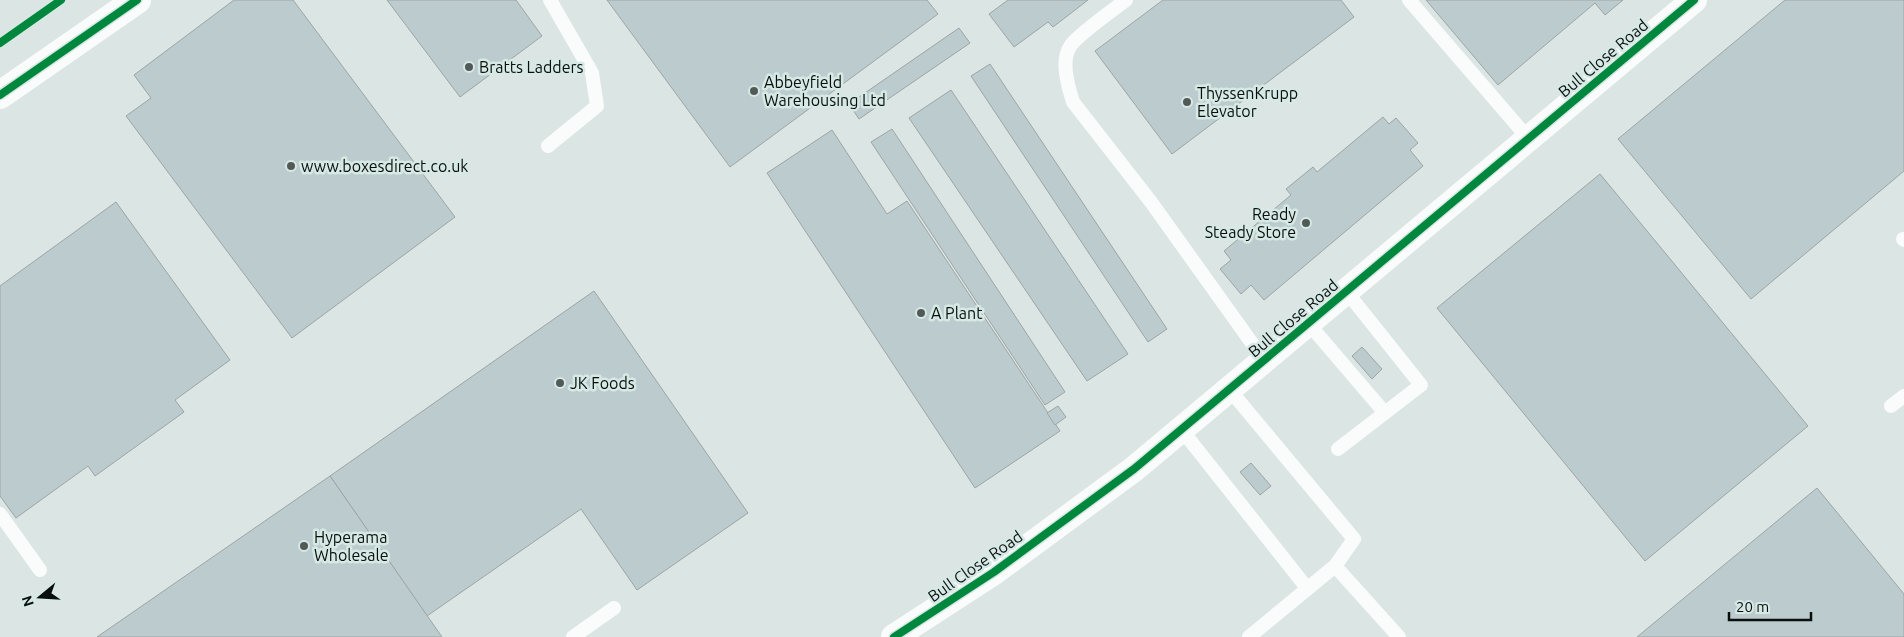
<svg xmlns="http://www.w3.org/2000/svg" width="1904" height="637" viewBox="0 0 1904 637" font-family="Ubuntu,sans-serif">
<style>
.building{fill:#bcccce;stroke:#9ca4a4}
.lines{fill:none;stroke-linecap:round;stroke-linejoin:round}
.lane{stroke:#fafbfb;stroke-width:14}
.street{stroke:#fafbfb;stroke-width:26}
.secondary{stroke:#fafbfb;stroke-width:28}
.cycleway-casing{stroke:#d7e9e5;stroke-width:11}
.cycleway{stroke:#00873e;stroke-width:8}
.poi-dot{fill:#525a58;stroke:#d7e9e5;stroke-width:2}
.labels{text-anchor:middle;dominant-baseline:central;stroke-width:5;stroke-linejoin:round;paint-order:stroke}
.street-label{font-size:16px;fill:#090f0d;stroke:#d7e9e5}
.poi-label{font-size:16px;fill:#090f0d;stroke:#d7e9e5;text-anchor:start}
</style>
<rect width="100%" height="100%" fill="#dbe5e3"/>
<!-- building -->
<g class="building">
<path d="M234,0H293L455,217L292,338L126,116L151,98L134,75Z"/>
<path d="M387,0H516L542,36L460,97Z"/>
<path d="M607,0H927L938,14L730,167Z"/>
<path d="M1008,0H1088L1053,27L1048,22L1014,47L989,14Z"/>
<path d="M1163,0H1341L1354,17L1172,154L1095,51Z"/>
<path d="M1426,0H1623L1605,15L1595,3L1498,85Z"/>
<path d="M1785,0H1904V171L1751,299L1618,139Z"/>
<path d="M959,28L970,43L859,119L849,104Z"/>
<path d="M990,64L1167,329L1148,342L971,76Z"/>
<path d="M951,90L1128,354L1087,381L909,118Z"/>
<path d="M1383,117L1389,124L1396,118L1418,143L1410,150L1423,166L1264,300L1251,285L1241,294L1220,269L1231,260L1224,251L1291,195L1286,189L1313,167L1317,172Z"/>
<path d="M892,129L1065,392L1045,405L871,142Z"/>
<path d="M832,130L887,214L907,201L1060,431L975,488L767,173Z"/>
<path d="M1600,174L1808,426L1645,561L1437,308Z"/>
<path d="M116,202L230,360L175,400L184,412L95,476L88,466L16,518L0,496V286Z"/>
<path d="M594,291L748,513L637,590L581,509L427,616L330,476Z"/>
<path d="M1362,347L1382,369L1372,379L1352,356Z"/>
<path d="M1058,406L1066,417L1055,425L1047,413Z"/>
<path d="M1251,463L1271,486L1260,495L1240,472Z"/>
<path d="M330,476L442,637H97Z"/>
<path d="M1817,488L1904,594V637H1637Z"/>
</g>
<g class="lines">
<!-- lane -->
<g class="lane">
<path d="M1126,0C1113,10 1080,33 1071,45C1060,60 1068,86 1073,102L1151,202L1264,360"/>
<path d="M1409,0L1528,138"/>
<path d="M548,146L597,106L592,73L550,0"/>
<path d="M1903,239L1904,240"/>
<path d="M1308,323L1385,413"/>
<path d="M1229,389L1354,539L1335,566L1249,637"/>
<path d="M1891,406L1904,396"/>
<path d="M1181,429L1307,588"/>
<path d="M1338,449L1421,385L1346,291"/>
<path d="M0,514L40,570"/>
<path d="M1335,566L1399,637"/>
<path d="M573,637L614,608"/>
</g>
<!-- street -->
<path class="street" d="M894,637L994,572L1134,469L1694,0"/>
<!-- secondary -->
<path class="secondary" d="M0,95L137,0"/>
<!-- cycleway casing -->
<g class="cycleway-casing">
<g id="cycleway">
<path d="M0,43L61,0"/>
<path d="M0,95L137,0"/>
<path d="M894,637L994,572L1134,469L1694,0"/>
</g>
</g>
<!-- cycleway -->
<use href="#cycleway" class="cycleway"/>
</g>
<!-- markers -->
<g class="poi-dot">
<circle cx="469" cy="67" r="5"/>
<circle cx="754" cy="91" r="5"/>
<circle cx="1187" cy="102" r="5"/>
<circle cx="291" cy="166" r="5"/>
<circle cx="1306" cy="223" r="5"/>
<circle cx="921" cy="313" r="5"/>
<circle cx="560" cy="383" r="5"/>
<circle cx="304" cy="546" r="5"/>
</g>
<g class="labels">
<!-- street labels -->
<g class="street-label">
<text transform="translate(1603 58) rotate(-40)">Bull Close Road</text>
<text transform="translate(1293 318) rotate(-40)">Bull Close Road</text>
<text transform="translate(975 566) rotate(-35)">Bull Close Road</text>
</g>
<!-- poi labels -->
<g class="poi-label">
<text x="479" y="67">Bratts Ladders</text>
<text x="764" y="82">Abbeyfield<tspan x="764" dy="18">Warehousing Ltd</tspan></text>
<text x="1197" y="93">ThyssenKrupp<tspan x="1197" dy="18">Elevator</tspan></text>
<text x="301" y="166">www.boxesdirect.co.uk</text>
<text x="1296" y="214" text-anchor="end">Ready<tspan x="1296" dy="18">Steady Store</tspan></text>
<text x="931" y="313">A Plant</text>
<text x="570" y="383">JK Foods</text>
<text x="314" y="537">Hyperama<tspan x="314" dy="18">Wholesale</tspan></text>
</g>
</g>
<!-- north arrow -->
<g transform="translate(40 597) rotate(252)" stroke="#d7e9e5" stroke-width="4" paint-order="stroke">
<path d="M0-4L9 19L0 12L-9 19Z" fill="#090f0d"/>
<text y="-8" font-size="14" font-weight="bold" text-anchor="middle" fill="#090f0d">N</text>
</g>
<!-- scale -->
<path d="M1729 612v8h82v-8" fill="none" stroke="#090f0d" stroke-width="2.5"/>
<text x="1736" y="612" font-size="15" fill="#090f0d" stroke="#d7e9e5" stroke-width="4" paint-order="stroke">20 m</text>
</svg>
